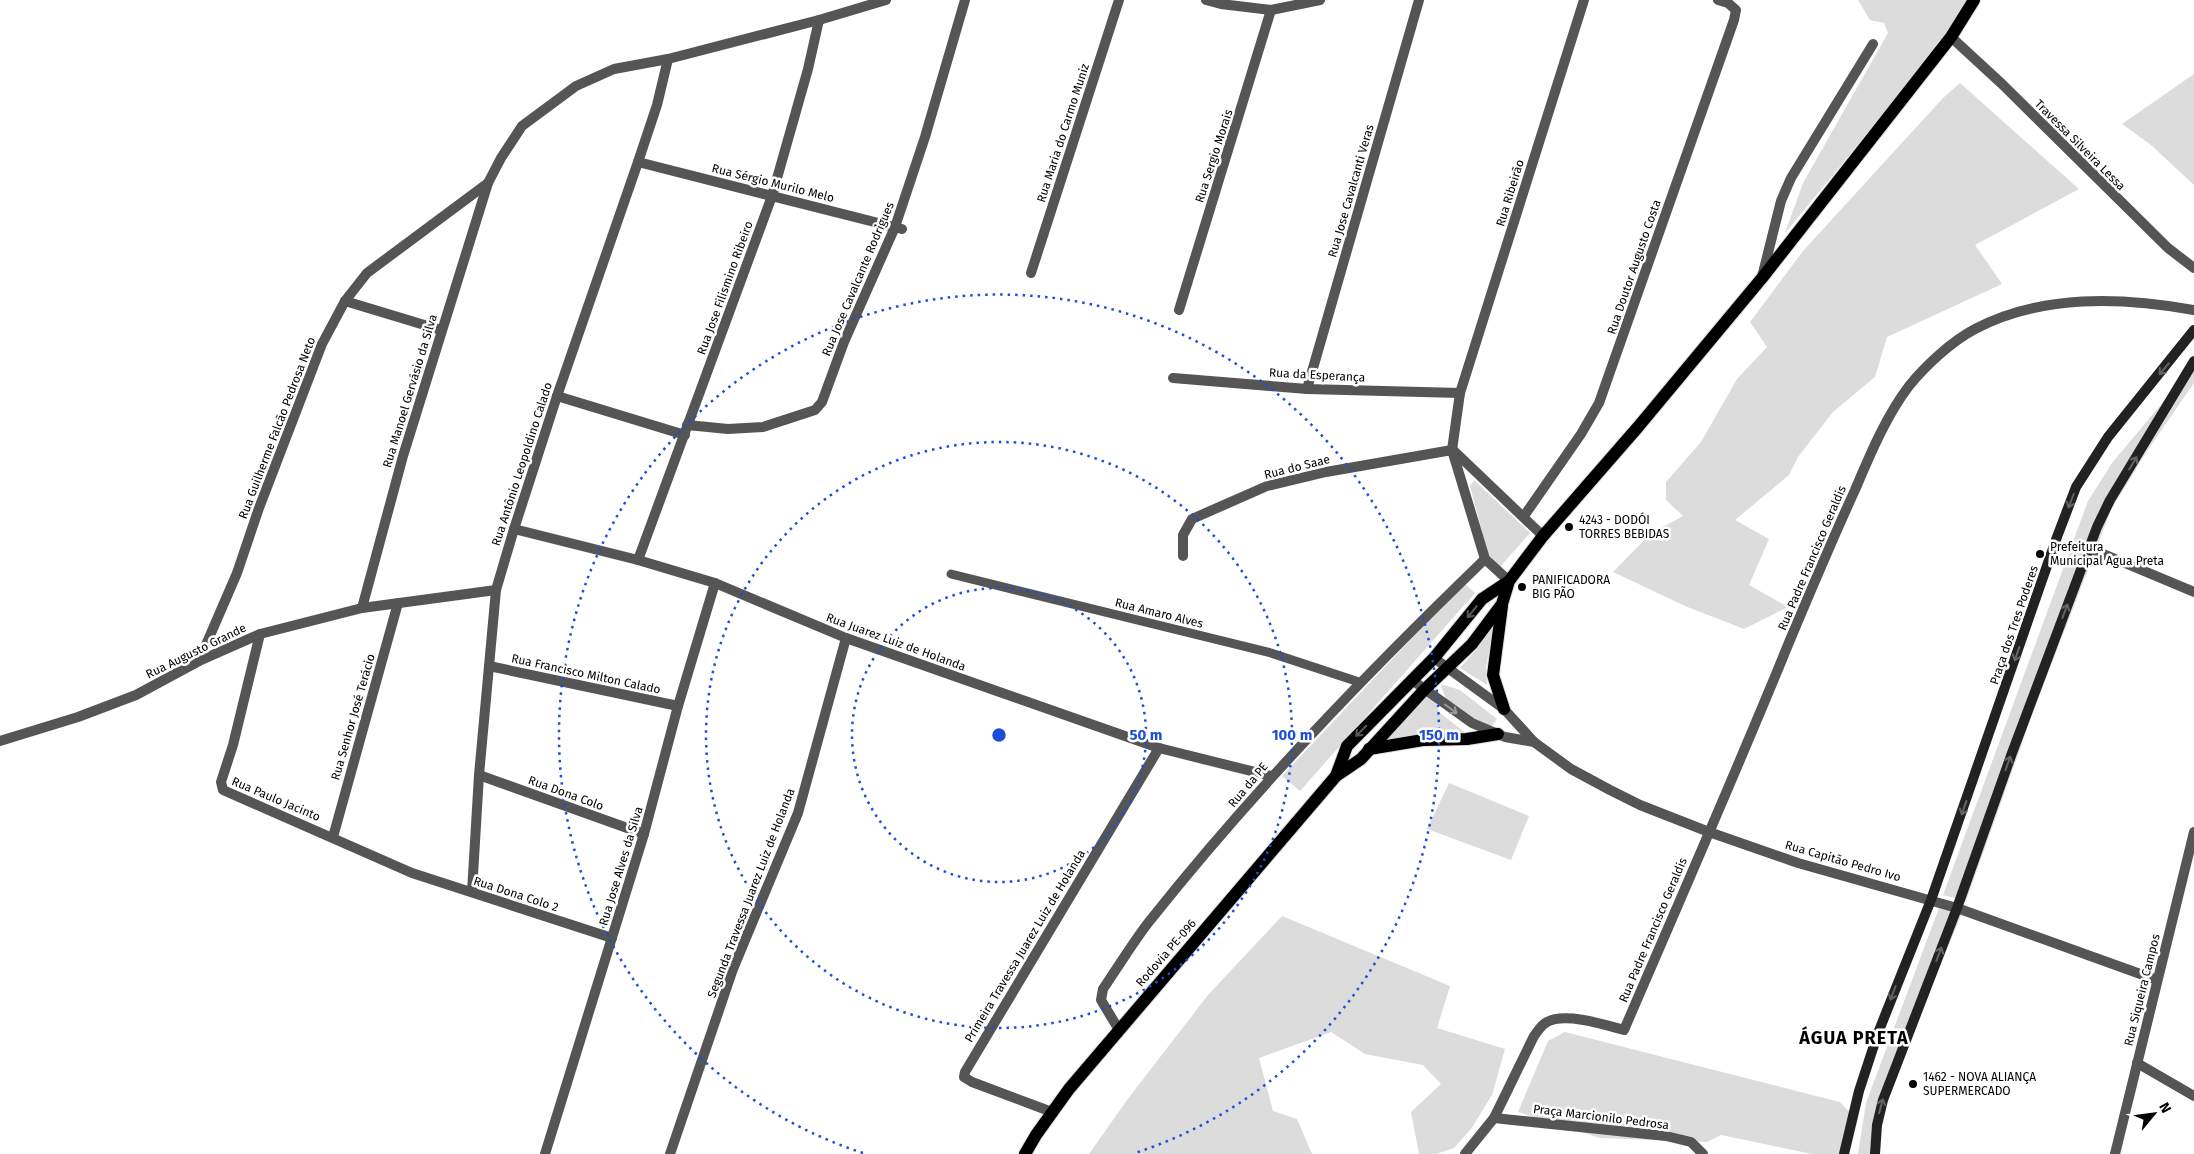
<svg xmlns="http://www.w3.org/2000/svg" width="2194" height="1154" viewBox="0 0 2194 1154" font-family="'Fira Sans',sans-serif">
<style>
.green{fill:#dcdcdc}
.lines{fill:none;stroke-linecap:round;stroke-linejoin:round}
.primary-casing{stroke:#dbdbdb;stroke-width:14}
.service{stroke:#555;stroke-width:9}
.minor{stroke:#555;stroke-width:10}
.tertiary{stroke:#555;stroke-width:10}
.secondary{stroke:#222;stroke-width:10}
.primary{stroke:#000;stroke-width:12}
.oneway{stroke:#646464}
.oneway2{stroke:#595959}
.oneway3{stroke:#999}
.ring{fill:none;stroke:#1d4ed8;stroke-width:2.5;stroke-dasharray:2.5 5}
.poi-dot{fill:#000;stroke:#fff;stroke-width:2}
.labels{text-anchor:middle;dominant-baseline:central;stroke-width:5;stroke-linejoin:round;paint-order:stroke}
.street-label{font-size:12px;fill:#000;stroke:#fff}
.poi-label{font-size:12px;fill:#000;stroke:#fff;text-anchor:start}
.district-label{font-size:18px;font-weight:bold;letter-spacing:1px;fill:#000;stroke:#fff}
.centre{fill:#1d4ed8;stroke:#fff;stroke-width:2.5}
.ring-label{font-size:15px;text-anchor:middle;font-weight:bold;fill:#1d4ed8;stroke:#fff;stroke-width:5;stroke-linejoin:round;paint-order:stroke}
</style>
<rect width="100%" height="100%" fill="#fff"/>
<!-- green -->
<g class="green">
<path d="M1858,0H1978L1785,233L1803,183L1888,33L1884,23L1870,20Z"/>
<path d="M2194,74V185L2151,145L2122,124Z"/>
<path d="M1960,83L2079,189L1975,245L2002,284L1887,337L1875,377L1833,412L1798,457L1789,475L1735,520L1769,539L1749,585L1788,607L1744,629L1685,606L1613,572L1650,534L1683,516L1666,500V482L1701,442L1737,379L1767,347L1750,322L1803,251L1943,98Z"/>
<path d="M2194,365V383L2147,451L2111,510L2035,707L1966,901L1943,895L2088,501L2112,463Z"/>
<path d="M1474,480L1530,533L1500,567L1488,554L1470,486Z"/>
<path d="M1464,583L1475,593L1300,791L1282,776Z"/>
<path d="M1494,624L1486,667L1487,685L1460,668L1476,650Z"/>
<path d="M1441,684L1460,690L1497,719L1487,732C1468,719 1445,709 1441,684Z"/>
<path d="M1429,688L1440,713L1467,734L1382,741Z"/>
<path d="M1449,783L1529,816L1511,860L1427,829Z"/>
<path d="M1939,908L1962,913L1887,1093L1873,1154H1858L1866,1103Z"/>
<path d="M1282,916L1450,986L1437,1028L1505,1049L1492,1095L1471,1129L1454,1148L1436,1154H1419L1411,1112L1441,1084L1423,1065L1365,1054L1331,1032L1259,1058L1273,1111L1297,1119L1312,1154H1089L1127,1100L1208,995Z"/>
<path d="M1565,1032L1840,1102L1853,1116L1840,1154H1812L1721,1135L1707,1142L1600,1138L1518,1112L1548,1041Z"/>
</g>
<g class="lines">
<!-- primary casing -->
<g class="primary-casing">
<g id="primary">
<path d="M1502,606L1493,675L1504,709"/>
<path d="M1369,749L1423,740L1467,739L1498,734"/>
<path d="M1336,776L1347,746L1434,658L1482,599L1509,581L1543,536L1638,427L1762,278L1951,37L1974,0"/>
<path d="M1025,1154L1036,1135L1069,1089L1336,776L1361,759L1425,689L1472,644L1502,604L1509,581"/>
</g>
</g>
<!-- service -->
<path class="service" d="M951,574L1271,653L1359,682"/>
<!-- minor -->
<g class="minor">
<path d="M1206,0L1221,4L1271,10L1320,0"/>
<path d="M1951,37L2002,84L2168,248L2194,268"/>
<path d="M638,162L902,229"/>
<path d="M1031,273L1119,0"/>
<path d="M1762,277L1781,201L1791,178L1873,44"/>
<path d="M345,301L441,330"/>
<path d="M1179,310L1271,10"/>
<path d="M1173,378L1307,389L1460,393"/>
<path d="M1307,389L1419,0"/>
<path d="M557,396L685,435"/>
<path d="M687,425L728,429L763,427L815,410L822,402L844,342L895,227L925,137L965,0"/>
<path d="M1453,450L1543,536"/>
<path d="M1524,516L1581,434L1599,403L1734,20L1736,10L1728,3L1718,0"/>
<path d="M514,529L638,560L715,583L846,638L1159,748L1271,776"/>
<path d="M2089,548L2194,592"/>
<path d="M1183,556V535L1192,519L1267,486L1326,472L1452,450"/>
<path d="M638,560L772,196L808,69L819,20"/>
<path d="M1509,581L1485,559L1452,450L1460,393L1584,0"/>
<path d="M362,608L403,456L488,183"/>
<path d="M260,634L233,745L221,782L223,790L412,873L612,938"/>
<path d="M199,661L237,573L259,508L322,344L345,301L367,273L488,183L501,158L522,126L576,86L614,69L668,59L819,20L886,0"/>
<path d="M489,666L678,706"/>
<path d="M0,741L78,717L136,695L199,661L260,634L362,608L496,590"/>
<path d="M479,775L644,834"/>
<path d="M333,837L398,603"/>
<path d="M472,892L479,775L496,590L514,529L557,396L638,162L657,105L668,59"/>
<path d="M1957,908L2157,980"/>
<path d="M1119,1030L1101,1000L1103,989C1118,967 1132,944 1148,923C1251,793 1366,674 1485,559"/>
<path d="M2137,1063L2194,1096"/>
<path d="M1052,1112L972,1082L964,1077L965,1072L1159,748"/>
<path d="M1494,1118L1666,1136L1691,1142L1703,1154"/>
<path d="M545,1154L644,834L678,706L715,583"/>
<path d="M670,1154L733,969L798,813L846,638"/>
<path d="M1465,1154L1494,1118L1534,1036C1538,1031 1541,1025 1547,1022C1565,1012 1606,1025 1624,1030C1680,900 1737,770 1790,640C1811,590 1832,540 1855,490C1870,455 1886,416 1909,386C1925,366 1952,341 1975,329C2042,294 2121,297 2194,310"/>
<path d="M2115,1154L2194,832"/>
</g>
<!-- tertiary -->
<g class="tertiary">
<path d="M1434,658L1504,709L1534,742L1571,769L1610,790L1640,805L1709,832L1798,863L1957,908"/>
<path d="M1412,680L1472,723L1505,737L1534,742"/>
</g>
<!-- secondary -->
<g class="secondary">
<path d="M1844,1154L1859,1091L1878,1033L1931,900L2057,537L2076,487L2108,437L2194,330"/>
<path d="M1875,1154L1877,1125L1883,1100L1957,908L2012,753L2097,527L2110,500L2194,361"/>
</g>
<!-- primary -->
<use href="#primary" class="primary"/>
</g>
<!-- one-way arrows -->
<defs><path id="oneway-shaft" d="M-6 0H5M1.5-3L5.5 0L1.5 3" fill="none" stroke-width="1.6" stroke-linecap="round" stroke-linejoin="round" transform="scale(1.25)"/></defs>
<g class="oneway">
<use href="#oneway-shaft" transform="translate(2164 369) rotate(130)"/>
<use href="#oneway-shaft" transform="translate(2133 463) rotate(-59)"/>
<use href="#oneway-shaft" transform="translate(2071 501) rotate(111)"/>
<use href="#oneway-shaft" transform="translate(2065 611) rotate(-69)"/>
<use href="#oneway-shaft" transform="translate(2017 654) rotate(109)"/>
<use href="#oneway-shaft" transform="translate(2008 763) rotate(-70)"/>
<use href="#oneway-shaft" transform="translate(1964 808) rotate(109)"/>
<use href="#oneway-shaft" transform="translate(1939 954) rotate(-69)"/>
<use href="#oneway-shaft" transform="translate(1893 993) rotate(111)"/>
<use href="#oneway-shaft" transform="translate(1881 1106) rotate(-75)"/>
</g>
<g class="oneway2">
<use href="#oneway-shaft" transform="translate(1472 612) rotate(129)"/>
<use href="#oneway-shaft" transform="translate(1361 731) rotate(135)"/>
</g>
<use class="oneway3" href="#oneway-shaft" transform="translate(1451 709) rotate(37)"/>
<!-- distance rings -->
<g class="ring">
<circle cx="999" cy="735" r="147"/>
<circle cx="999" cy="735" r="293"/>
<path d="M863 1153A440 440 0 1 1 1135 1153"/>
</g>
<!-- markers -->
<g class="poi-dot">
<circle cx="1569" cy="527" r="5"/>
<circle cx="2040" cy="554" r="5"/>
<circle cx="1522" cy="587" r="5"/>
<circle cx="1913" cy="1084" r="5"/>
</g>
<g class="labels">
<!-- street labels -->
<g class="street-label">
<text transform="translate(1063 133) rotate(-72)">Rua Maria do Carmo Muniz</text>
<text transform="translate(2080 145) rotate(45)">Travessa Silveira Lessa</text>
<text transform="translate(1214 156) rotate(-72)">Rua Sergio Morais</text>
<text transform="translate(773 183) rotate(14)">Rua Sérgio Murilo Melo</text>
<text transform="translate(1351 191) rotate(-74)">Rua Jose Cavalcanti Veras</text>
<text transform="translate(1510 193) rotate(-73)">Rua Ribeirão</text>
<text transform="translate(1634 267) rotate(-71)">Rua Doutor Augusto Costa</text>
<text transform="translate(858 279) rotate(-67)">Rua Jose Cavalcante Rodrigues</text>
<text transform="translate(725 288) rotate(-70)">Rua Jose Filismino Ribeiro</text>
<text transform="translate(1317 375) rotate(3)">Rua da Esperança</text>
<text transform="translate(410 391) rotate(-73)">Rua Manoel Gervásio da Silva</text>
<text transform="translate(277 428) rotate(-69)">Rua Guilherme Falcão Pedrosa Neto</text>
<text transform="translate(522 464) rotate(-72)">Rua Antônio Leopoldino Calado</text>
<text transform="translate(1297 467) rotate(-14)">Rua do Saae</text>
<text transform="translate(1812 558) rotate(-67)">Rua Padre Francisco Geraldis</text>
<text transform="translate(1159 613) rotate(14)">Rua Amaro Alves</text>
<text transform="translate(2014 625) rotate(-71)">Praça dos Tres Poderes</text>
<text transform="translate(896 642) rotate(20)">Rua Juarez Luiz de Holanda</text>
<text transform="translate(196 651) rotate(-26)">Rua Augusto Grande</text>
<text transform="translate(586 674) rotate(12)">Rua Francisco Milton Calado</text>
<text transform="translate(353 717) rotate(-74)">Rua Senhor José Terácio</text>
<text transform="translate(1248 785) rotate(-50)">Rua da PE</text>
<text transform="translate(566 793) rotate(20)">Rua Dona Colo</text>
<text transform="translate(276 799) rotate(23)">Rua Paulo Jacinto</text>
<text transform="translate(1843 861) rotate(16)">Rua Capitão Pedro Ivo</text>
<text transform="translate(621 866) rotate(-73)">Rua Jose Alves da Silva</text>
<text transform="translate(751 893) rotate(-69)">Segunda Travessa Juarez Luiz de Holanda</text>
<text transform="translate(516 894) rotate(18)">Rua Dona Colo 2</text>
<text transform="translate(1653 930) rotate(-67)">Rua Padre Francisco Geraldis</text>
<text transform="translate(1025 946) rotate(-59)">Primeira Travessa Juarez Luiz de Holanda</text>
<text transform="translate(1166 953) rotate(-49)">Rodovia PE-096</text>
<text transform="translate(2142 990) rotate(-76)">Rua Siqueira Campos</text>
<text transform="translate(1601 1117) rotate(7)">Praça Marcionilo Pedrosa</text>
</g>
<!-- poi labels -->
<g class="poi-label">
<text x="1579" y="520">4243 - DODÓI<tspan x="1579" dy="14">TORRES BEBIDAS</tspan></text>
<text x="2050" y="547">Prefeitura<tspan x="2050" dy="14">Municipal Agua Preta</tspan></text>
<text x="1532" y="580">PANIFICADORA<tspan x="1532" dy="14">BIG PÃO</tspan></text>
<text x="1923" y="1077">1462 - NOVA ALIANÇA<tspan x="1923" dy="14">SUPERMERCADO</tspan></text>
</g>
<!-- district labels -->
<g class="district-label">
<text x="1854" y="1038">ÁGUA PRETA</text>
</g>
</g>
<circle cx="999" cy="735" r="8" class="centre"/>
<g class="ring-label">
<text x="1146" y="740">50 m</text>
<text x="1292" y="740">100 m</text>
<text x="1439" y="740">150 m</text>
</g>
<!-- north arrow -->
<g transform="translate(2154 1114) rotate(61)" stroke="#ffffff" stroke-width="4" paint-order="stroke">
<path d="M0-4L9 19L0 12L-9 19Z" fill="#000000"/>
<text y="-8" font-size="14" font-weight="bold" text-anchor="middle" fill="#000000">N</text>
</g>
</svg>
